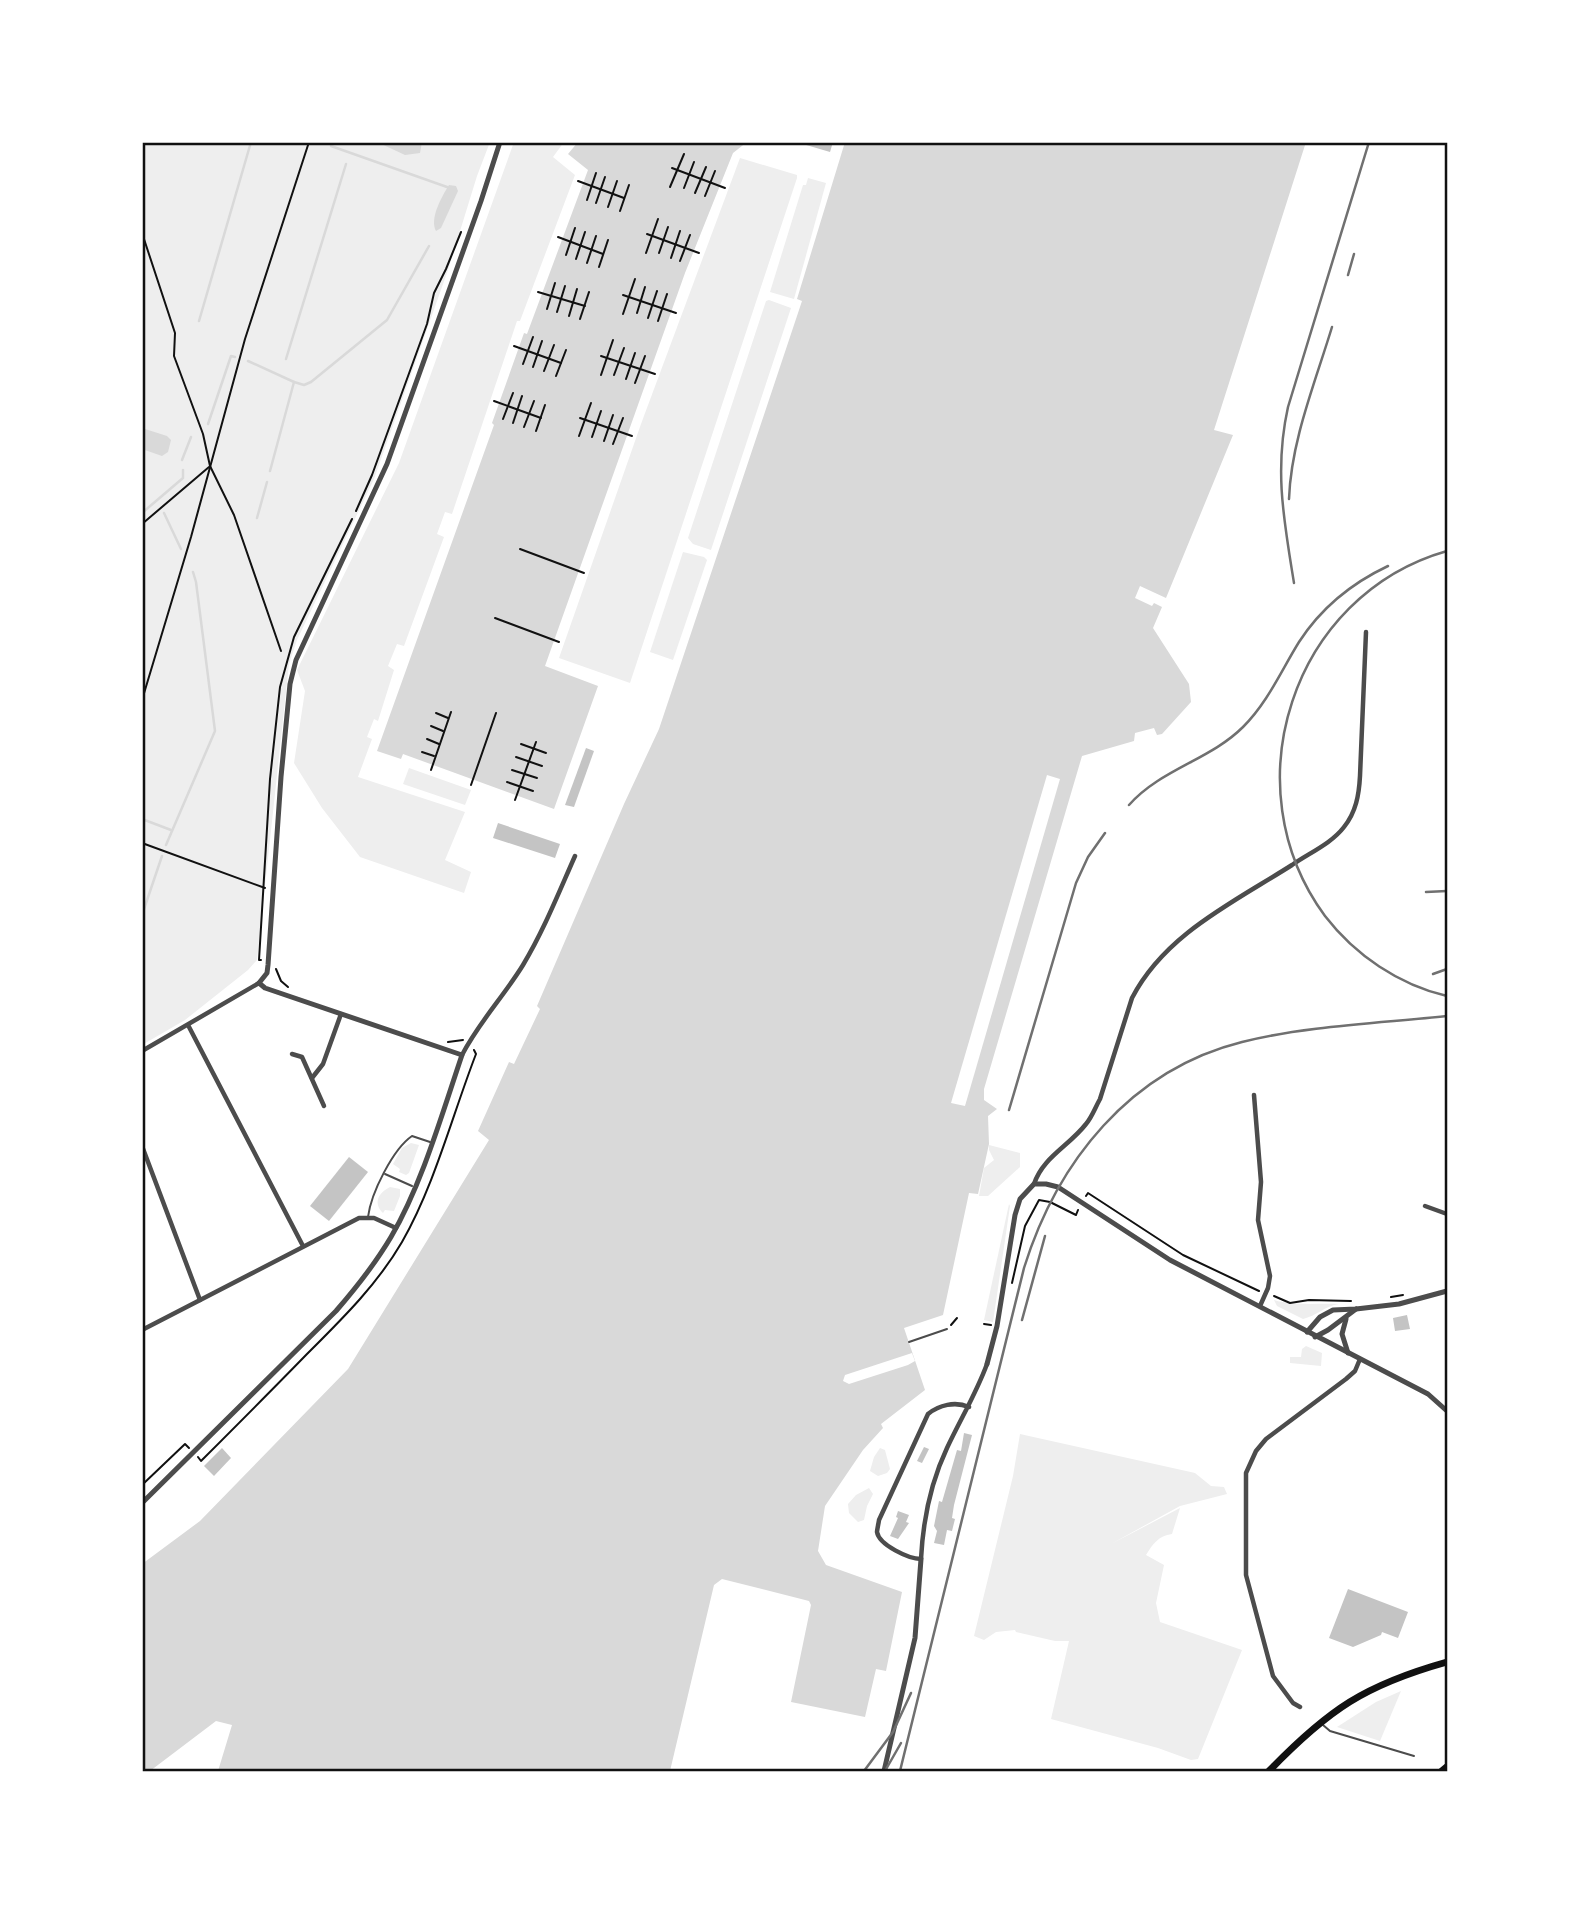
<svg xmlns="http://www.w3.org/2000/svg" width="1589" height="1913" viewBox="0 0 1589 1913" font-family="'PT Sans',sans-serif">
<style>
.green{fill:#eee}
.water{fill:#d9d9d9}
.pier{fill:#fff}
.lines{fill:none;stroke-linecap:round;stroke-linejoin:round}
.stream{stroke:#d9d9d9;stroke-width:2.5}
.building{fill:#c4c4c4}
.path{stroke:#111;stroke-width:2}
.service{stroke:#4c4c4c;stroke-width:2}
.minor{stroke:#4c4c4c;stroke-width:4.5}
.tertiary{stroke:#4c4c4c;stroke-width:5}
.primary{stroke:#111;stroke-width:6}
.trunk{stroke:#111;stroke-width:7}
.rail{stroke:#707070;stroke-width:2.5}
.neatline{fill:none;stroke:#111;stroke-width:2.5}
</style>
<rect width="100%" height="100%" fill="#fff"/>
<!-- green -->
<g class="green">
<path d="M142,142H490L477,176L448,270L374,479L297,640L289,664L257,960L248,970L185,1020L142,1045Z"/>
<path d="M514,142H564L553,157L575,175L520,321H517L452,514L445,512L437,534L444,537L404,646L397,644L388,666L394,670L378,721L374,719L367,737L372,739L358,777L465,812L445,860L471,872L464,893L360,857L322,808L294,763L305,691L297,670L399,463Z"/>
<path d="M740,158L797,175V178L630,683L559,658L641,424Z"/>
<path d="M808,178L826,183L794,299L770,292L803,185H806Z"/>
<path d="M769,300L791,308L711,550L693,544L688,538L766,301Z"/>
<path d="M683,552L704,557L707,560L673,660L650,652Z"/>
<path d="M409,768L471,790L465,805L403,784Z"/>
<path d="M411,1143L419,1145L409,1173L406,1175L399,1172L400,1169L393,1164L402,1148Z"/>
<path d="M989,1145L1020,1153V1167L988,1196H979L984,1168L994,1160L989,1150Z"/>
<path d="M390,1187L400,1189V1196L394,1211L385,1210L383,1213C373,1203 378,1193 390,1187Z"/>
<path d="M1009,1204L1010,1206L993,1322L984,1320Z"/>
<path d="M1274,1300C1294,1306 1317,1303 1339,1304C1325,1306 1316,1316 1303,1319L1277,1306Z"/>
<path d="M1306,1346L1322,1353L1321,1366L1290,1363V1357H1301L1302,1349Z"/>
<path d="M1020,1434L1195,1473L1211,1486L1224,1487L1227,1494L1180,1506L1111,1544L1180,1508L1172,1534C1158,1536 1153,1544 1146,1555L1164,1565L1156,1603L1160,1622L1242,1650L1198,1759L1191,1760L1158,1748L1051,1719L1069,1641H1055L1016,1632L1015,1630L996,1632L984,1640L974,1636L1013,1476Z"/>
<path d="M880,1448L885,1450L890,1469L887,1473L878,1476L870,1471L874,1457Z"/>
<path d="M869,1488L873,1494L867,1506L864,1520L858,1522L849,1513L848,1504L856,1495Z"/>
<path d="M1401,1691L1380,1741L1337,1727L1376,1702Z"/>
</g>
<!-- water -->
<g class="water">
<path d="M377,142H422L420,153L405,155Z"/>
<path d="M578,142H747L733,153L685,273L545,666L598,686L554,809L403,754L401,759L377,751L494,425L492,423L524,333L527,334L588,170L568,154Z"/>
<path d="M845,142H1306L1214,430L1233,435L1166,598L1140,586L1135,598L1152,606L1154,603L1162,607L1153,628L1189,684L1191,702L1162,734L1157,735L1154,728L1135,733L1134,741L1082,756L984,1089V1100L997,1109L988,1116L989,1144L978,1194L969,1193L943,1315L904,1328L925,1390L881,1424L883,1428L863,1450L825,1506L818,1551L826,1565L902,1592L886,1671L876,1669L865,1717L791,1702L811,1605L809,1601L722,1579L714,1585L670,1771H218L232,1725L216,1721L150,1771H142V1564L200,1521L348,1369L489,1140L478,1131L509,1062L514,1064L540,1009L537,1006L624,804L659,729L802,301L797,299Z"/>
<path d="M449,185L456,186L458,191L441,228L436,231C429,219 442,196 449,185Z"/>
<path d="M142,428L167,436L171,440L168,452L162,456L142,449Z"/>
</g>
<!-- pier -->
<g class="pier">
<path d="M1047,775L1060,779L965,1106L951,1103Z"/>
<path d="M912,1353L915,1361L908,1365L849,1384L843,1381L845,1375Z"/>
</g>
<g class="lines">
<!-- stream -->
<g class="stream">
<path d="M331,146L447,187"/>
<path d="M199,321L251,142"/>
<path d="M286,359L346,164"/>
<path d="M248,361L294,382L270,471"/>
<path d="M294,382L304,385L311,382L387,320L429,246"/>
<path d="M208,424L231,356L235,357"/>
<path d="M182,460L191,437"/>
<path d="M142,513L183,478V470"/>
<path d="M164,513L181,549"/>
<path d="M257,518L267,482"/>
<path d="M142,819L171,830"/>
<path d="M166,845L215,731L196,582L193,572"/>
<path d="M142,915L162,856"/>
</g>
</g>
<!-- building -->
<g class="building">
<path d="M796,142H833L830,152Z"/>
<path d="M586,748L594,751L574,807L565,805Z"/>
<path d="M498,823L560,844L555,858L493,838Z"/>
<path d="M349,1157L368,1172L329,1221L310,1206Z"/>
<path d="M1407,1315L1410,1329L1395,1331L1393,1318Z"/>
<path d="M964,1433L972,1435L954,1505L952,1518L955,1519L952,1531L947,1530L944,1545L934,1543L937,1531L934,1526L939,1501L942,1502L957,1450L961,1451Z"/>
<path d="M924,1447L929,1449L922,1463L917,1461Z"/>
<path d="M222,1448L231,1458L214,1476L204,1466Z"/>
<path d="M898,1511L909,1515L906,1522L909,1523L898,1539L890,1536L898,1518L896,1517Z"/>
<path d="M1348,1589L1408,1612L1398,1638L1382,1632L1381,1635L1353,1647L1329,1638Z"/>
</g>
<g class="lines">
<!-- path -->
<g class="path">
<path d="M672,168L725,188"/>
<path d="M578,181L624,198"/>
<path d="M670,187L684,154"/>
<path d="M684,188L694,162"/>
<path d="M695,193L706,167"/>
<path d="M705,196L715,171"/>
<path d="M587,200L596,173"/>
<path d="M596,203L605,177"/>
<path d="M608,207L617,181"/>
<path d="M620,211L629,185"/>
<path d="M142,233L175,333L174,356L203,434L210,466L234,515L281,651"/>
<path d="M647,234L699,253"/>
<path d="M558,237L603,254"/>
<path d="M646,253L658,219"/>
<path d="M659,253L668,227"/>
<path d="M566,255L575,228"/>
<path d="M671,258L680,231"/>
<path d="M576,259L585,232"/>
<path d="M680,261L690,235"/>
<path d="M587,263L596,236"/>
<path d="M599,267L608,240"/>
<path d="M538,292L585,306"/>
<path d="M623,295L676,313"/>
<path d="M547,309L555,283"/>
<path d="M557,312L565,286"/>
<path d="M637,313L645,287"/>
<path d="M623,314L635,279"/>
<path d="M569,316L577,289"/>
<path d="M648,318L657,291"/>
<path d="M580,319L589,292"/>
<path d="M658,321L667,294"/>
<path d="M514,346L561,363"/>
<path d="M601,356L655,374"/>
<path d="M523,364L533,337"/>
<path d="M533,367L542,341"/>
<path d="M544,371L554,345"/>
<path d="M601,375L613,340"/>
<path d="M614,375L624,348"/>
<path d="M556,376L566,350"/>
<path d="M626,379L635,353"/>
<path d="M635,383L645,356"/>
<path d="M494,401L541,418"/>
<path d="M580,418L632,436"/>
<path d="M503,419L513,393"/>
<path d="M513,423L522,396"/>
<path d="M524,427L534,401"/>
<path d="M536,431L545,405"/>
<path d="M579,436L591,403"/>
<path d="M592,437L601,411"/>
<path d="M604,441L613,415"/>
<path d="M613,444L623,418"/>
<path d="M356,511L372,475L427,324L434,293L446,269L461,232"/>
<path d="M142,524L209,467"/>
<path d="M520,549L584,573"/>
<path d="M495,618L559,642"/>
<path d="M142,700L191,537L245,339L309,142"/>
<path d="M436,713L448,718"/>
<path d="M431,726L443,731"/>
<path d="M427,739L439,744"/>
<path d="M521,744L546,753"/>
<path d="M422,752L434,756"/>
<path d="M516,757L542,766"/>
<path d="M431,770L451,712"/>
<path d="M512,770L537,778"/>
<path d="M507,782L533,791"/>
<path d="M471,785L496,713"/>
<path d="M515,800L536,742"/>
<path d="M142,843L265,888"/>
<path d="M261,960H259L270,779L280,687L294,637L352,519"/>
<path d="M276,969L281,981L288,987"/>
<path d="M448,1042L463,1040"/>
<path d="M1086,1196L1088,1193L1183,1255L1259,1291"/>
<path d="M1012,1283L1025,1226L1039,1200L1050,1202L1076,1215L1078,1210"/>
<path d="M1274,1296L1290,1303L1309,1300L1351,1301"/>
<path d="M1391,1297L1403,1295"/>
<path d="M984,1324L991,1325"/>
<path d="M951,1325L957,1318"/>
<path d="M198,1457L201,1461C236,1426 271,1391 306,1355C341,1320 377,1285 402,1242C435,1184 452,1116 476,1054L474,1050"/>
<path d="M142,1485L185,1444L189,1448"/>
</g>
<!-- service -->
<g class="service">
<path d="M385,1174L412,1186"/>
<path d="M368,1217C371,1193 393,1149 412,1136L430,1142"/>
<path d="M909,1342L947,1329"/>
<path d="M1323,1725L1330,1731L1414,1756"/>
</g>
<!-- minor -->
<g class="minor">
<path d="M188,1025L303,1246"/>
<path d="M142,1051L259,983"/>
<path d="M292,1054L302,1057L324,1106"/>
<path d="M462,1055C479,1022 504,996 523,965C544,930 559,892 575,856"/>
<path d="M312,1078L323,1064L341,1014"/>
<path d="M1254,1095L1261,1182L1258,1220L1270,1276L1268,1288L1260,1306"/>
<path d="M142,1146L200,1300"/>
<path d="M1034,1184C1043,1157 1069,1146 1086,1124C1092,1117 1095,1108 1100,1099L1132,998C1165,934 1234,902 1292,865C1309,853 1331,844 1344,827C1356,812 1359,795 1360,776L1366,632"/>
<path d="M1425,1206L1447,1214"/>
<path d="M142,1330L359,1218H374L396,1228"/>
<path d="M969,1407C955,1401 939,1405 928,1414L879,1520C879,1521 877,1530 877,1532C879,1545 909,1559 921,1559C923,1520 930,1484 947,1448C960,1420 976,1394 987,1364"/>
<path d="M1300,1707L1293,1703L1273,1676L1246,1575V1473L1256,1451L1266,1439L1346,1379L1355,1371L1360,1359"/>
</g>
<!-- tertiary -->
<g class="tertiary">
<path d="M1346,1319L1342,1334L1348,1353"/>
<path d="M1307,1332L1320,1317L1333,1310L1356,1309L1399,1304L1447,1291"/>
<path d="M1315,1337L1328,1330L1356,1309"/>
<path d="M987,1364L997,1326L1015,1215L1020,1199L1034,1184H1046L1058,1187L1170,1260L1428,1394L1447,1411"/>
<path d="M142,1503L336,1311C356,1288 375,1264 391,1237C422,1184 442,1114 462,1055L265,988L259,983L267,973L268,965L281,777L290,684L296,660L387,464L481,201L500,142"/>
<path d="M884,1771L915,1638L921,1559"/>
</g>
<!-- primary -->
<path class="primary" d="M1441,1771L1447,1766"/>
<!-- trunk -->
<path class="trunk" d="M1269,1771C1329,1709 1365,1685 1447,1662"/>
<!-- rail -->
<g class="rail">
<path d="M1348,275L1354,254"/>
<path d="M1289,499C1291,441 1315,383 1332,327"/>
<path d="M1447,551C1292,595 1230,787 1325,916C1355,955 1399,985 1447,996"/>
<path d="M1294,583C1284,521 1274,470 1288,407L1369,142"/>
<path d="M1129,805C1161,769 1210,760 1243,727C1268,702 1281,671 1299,642C1321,608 1352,583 1388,566"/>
<path d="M1426,892L1447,891"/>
<path d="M1433,974L1447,969"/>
<path d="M1009,1110L1076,883L1088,857L1105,833"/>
<path d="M1022,1320L1045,1236"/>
<path d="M864,1771L893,1732L911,1693"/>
<path d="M885,1771L901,1743"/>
<path d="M900,1771L1024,1268C1057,1162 1130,1070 1242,1042C1305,1026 1382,1023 1447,1016"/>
</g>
</g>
<!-- border -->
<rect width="1589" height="1913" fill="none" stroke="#ffffff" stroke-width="287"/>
<rect x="144" y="144" width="1302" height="1626" class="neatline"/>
</svg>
